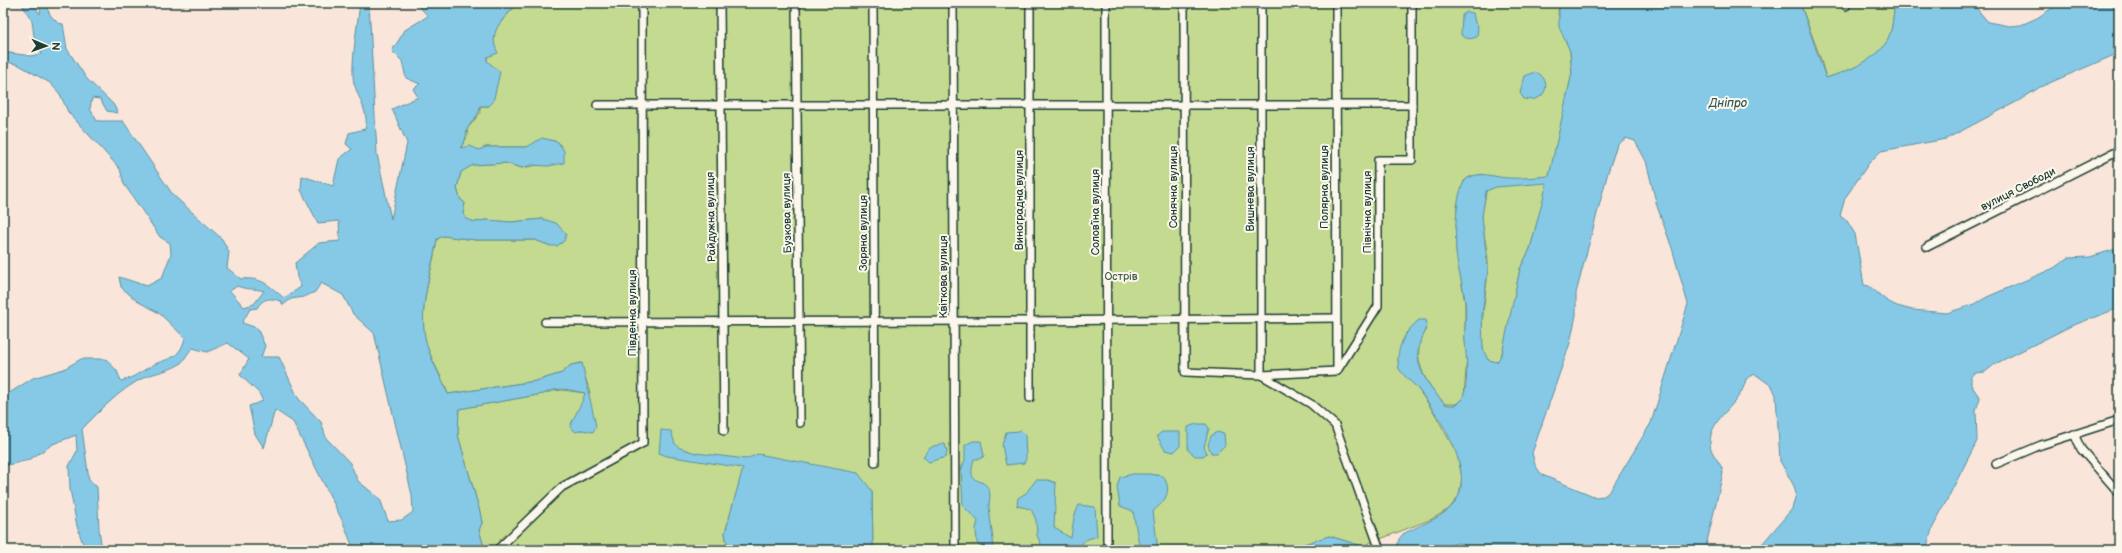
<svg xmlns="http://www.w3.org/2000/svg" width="2122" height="553" viewBox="0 0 2122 553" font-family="'Balsamiq Sans',sans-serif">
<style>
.green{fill:#c3da90;stroke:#718c62}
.water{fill:#86c9e7;stroke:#5d919f;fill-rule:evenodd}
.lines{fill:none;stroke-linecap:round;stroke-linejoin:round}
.street-casing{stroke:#1f3d34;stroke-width:10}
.street{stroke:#fbf7ec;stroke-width:7}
.labels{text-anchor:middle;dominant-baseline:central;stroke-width:4;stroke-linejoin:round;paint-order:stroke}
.street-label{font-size:11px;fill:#1f3d34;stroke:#fbf7ec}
.park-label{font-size:11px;fill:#405c46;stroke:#fbf7ec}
.water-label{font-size:12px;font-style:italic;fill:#345958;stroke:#fbf7ec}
</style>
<rect width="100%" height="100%" fill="#f9e5d9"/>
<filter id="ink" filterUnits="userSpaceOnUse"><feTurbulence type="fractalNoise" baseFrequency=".025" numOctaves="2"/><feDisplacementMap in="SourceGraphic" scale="8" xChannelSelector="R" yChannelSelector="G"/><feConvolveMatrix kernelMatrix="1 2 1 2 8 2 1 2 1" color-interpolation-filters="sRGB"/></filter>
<g filter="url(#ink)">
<!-- green -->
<g class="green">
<path d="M515,3H1559L1558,14L1570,51L1572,73L1548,183L1530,249L1520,269L1505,342L1500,360L1496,362L1488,360C1475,347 1487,289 1488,270C1489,253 1483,236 1482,218C1482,202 1491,189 1483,174L1468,178L1464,181L1457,206L1456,251L1465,303V340L1467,355L1464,397L1456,404H1445C1425,383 1408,356 1427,329L1419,320L1406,333L1398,360L1399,366L1401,371L1418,389L1435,414L1457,454L1462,477L1459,496L1449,509L1432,519L1362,546L1329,536L1286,550H873L872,491L746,459L725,533L728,550H485L479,530L482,523L480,512L458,435V409L543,394C564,386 570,393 590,393L581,363L571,365L562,373L536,381L448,394C443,378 433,364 428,349C415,312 432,275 437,239L443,236L476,240H535L551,246L543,219L511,222L486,220L475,222L466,219L463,213L465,203L460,199L457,188L461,172L465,169L473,165L505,163L522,168L538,165L558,142L550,140L527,147H486L479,150L460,149L468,135L467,129L480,113V106H489L487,57L493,45L495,29L515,6Z"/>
<path d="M1800,3H1895C1893,15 1893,28 1888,40C1879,60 1845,72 1826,78L1820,57Z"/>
</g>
<!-- water -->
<g class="water">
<path d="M21,3H32L40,14L41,3H44L51,16L58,23L63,24L67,49L87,79L113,104L118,113L107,111L100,99L92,98L90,109L97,121H123L173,195L222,239L229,252L227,268L241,279C263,277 269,286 284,298L301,287L297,277L295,263L319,243L340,241L339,221L318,223L301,190L302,176L333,186L339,159L352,149L346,144L349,133L365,129C370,114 358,98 354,83C350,67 358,21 360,3H369L377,154L391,219L407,143L392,109L418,97L413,89L420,84L406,78L402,61L392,51L405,30L428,16L416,3H515V6C502,20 487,33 498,53L487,57V61L500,72L493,102L489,106H480C480,116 472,119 468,128C464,136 469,137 460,148L470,146L479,150L486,147H527L542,138L558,142L564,151V163L548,166L531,165L522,168L505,163L473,165L461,172L457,188L460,199L465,203L463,213L466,219L475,222L486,220L511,222L543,219L556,223L566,234L564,241L557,246H551L535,240H476L443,236L437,239C431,275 416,312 428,349C433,364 442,379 448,394L536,381L562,373L571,365L582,363L596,426L593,432L582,430L576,432L570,427C574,415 581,407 585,393L564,389L553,390L543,394L459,409L458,435L480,512L482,523L479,530L485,550H354L343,522L293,422L275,410L264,448L255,434L249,406L263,401L259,393L240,375L249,359L228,343L207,352L193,348C187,352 185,360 180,364C169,371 157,372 145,377C120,389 101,410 82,429L89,480L97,487L99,529L102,550H85L77,526L70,489L69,466L77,451L76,435L53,444L29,460L3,466V397L33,378L64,369L81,359H106L117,371L121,381C135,377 139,373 151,366C168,357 179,361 185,338L159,313L137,301L121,287L119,277L147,286L162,278L171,254L170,243L160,237L124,184L120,169L68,112L60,94L50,83L19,65L3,61V52L31,56L42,54L34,36L32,21ZM321,283L343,295L353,314L374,333L412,495L413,512L402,520L388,521L380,499L358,481L350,463L326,438L321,422L298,398L279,357H261L265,346L257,328L242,323L250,309L257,308C264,297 270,298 281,301L283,305L291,299L304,297L315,292ZM237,286C246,290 255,288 264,291L254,304L244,307L230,291Z"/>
<path d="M1559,3H1800L1826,78C1845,72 1879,60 1888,39C1893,28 1893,15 1895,3H1972L1988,22L2009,26L2021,25L2037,18L2060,3H2119V53L2040,87L2020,100L1946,139L1881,151L1869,163L1845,198L1840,216L1847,221L1855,234L1864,285L1869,286L1887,301L1897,306L1912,310L1947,313L1975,304L1987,297L2054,268L2068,258L2090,257L2119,248V308L2071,326L1995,364L1985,372L1975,373L1971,376V385L1980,398L1976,410L1977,441L1932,529L1926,550H1757L1792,509L1796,494L1794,486L1780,461L1776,395L1772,386L1755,374L1746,379C1741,406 1710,416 1710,443C1710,455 1722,462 1723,473L1705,550H1468L1463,544L1457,543L1435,550H1396L1399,539L1403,534C1417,526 1437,520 1449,509C1483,479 1439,416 1418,389C1412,382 1404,377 1399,369C1395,350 1404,332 1419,320H1426C1430,330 1419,339 1418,349C1415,369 1432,390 1445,404C1474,415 1466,355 1465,341C1464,328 1467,314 1465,301C1463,284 1457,268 1456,251C1455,237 1455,185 1468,178C1480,171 1494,177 1507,178C1521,179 1536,177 1549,176L1572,73L1570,51L1559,27ZM1626,138L1635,141L1646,161L1657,206L1672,248L1688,304L1651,423L1610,491L1604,496L1596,497L1542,475L1535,465L1532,453L1570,343L1576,315V293L1608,172L1617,145ZM1547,183L1530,249L1520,269L1502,354L1497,362L1488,360L1483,349L1482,316L1488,269L1482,217L1486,191L1496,187Z"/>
<path d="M1467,12L1473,13L1475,23L1478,26L1477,37C1471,39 1466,40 1461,35L1462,15Z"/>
<path d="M1535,72C1552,77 1549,104 1524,99L1520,93L1525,76Z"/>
<path d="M1196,424H1206L1209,428L1204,447L1207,453L1203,456H1195L1188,450V427Z"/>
<path d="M661,430L671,431L675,444L680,448L696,453L746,459L758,454L858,473L872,491L873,550H728L725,533L743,468L667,456L659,453Z"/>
<path d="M1021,431L1025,434L1026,459L1024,463L1006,465L1002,445L1006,432Z"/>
<path d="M1162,432H1180V446L1174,452L1165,450L1157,436Z"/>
<path d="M1217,432L1224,434L1225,445L1217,453H1211L1208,445L1211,436Z"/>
<path d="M973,441H981L984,456L980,459H974C966,489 982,474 989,490C991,495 989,501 989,506C990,521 993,535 994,550H983L977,543L976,529L978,521L963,506L961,470L965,460V445Z"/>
<path d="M945,444L947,451L946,457L929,462L923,457C929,446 934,445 945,444Z"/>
<path d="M1133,474H1149L1163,476C1173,491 1165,502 1153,511L1158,550H1140L1133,511L1120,506L1117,487L1120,477Z"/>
<path d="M1036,480H1048L1056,483L1054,528L1071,538L1074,517L1079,505L1095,507L1097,536L1085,540L1077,550H1043L1037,535L1036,520L1031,509L1017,506L1018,498L1026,493Z"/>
<path d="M1329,536L1362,546L1364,550H1286Z"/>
</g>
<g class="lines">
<!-- street casing -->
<g class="street-casing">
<g id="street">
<path d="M720,3L724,431"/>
<path d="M796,3L800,423"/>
<path d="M873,3L875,463"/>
<path d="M953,3L955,550"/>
<path d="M1030,3V398"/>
<path d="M1106,3L1107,541"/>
<path d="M1184,3L1185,372L1261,375L1337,371"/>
<path d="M1261,3V375L1311,404L1335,425L1380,550"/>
<path d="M1336,3L1337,371"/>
<path d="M1846,3V6"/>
<path d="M597,105H1412"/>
<path d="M1927,247L2119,150"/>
<path d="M545,322L1030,321L1336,318"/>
<path d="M1337,371L1378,306V160H1412V3"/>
<path d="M2074,434L2081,449L2119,493"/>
<path d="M1996,464L2041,445L2119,420"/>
<path d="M499,548L562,487L643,443L642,3"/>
</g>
</g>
<!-- street -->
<use href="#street" class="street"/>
</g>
</g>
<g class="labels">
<!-- street labels -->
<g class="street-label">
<text transform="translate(1173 187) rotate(-90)">Сонячна вулиця</text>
<text transform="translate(1324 187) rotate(-90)">Полярна вулиця</text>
<text transform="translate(1250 189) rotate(-90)">Вишнева вулиця</text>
<text transform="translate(2018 189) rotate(-27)">вулиця Свободи</text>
<text transform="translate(1019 200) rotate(-90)">Виноградна вулиця</text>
<text transform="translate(1095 212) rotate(-90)">Соловʼїна вулиця</text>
<text transform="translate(1367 212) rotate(-90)">Північна вулиця</text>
<text transform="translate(787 213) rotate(-91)">Бузкова вулиця</text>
<text transform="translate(711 217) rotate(-91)">Райдужна вулиця</text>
<text transform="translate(863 233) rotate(-90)">Зоряна вулиця</text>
<text transform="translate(943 277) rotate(-90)">Квіткова вулиця</text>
<text transform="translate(632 313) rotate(-90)">Південна вулиця</text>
</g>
<!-- park labels -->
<g class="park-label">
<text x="1121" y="276">Острів</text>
</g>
<!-- water labels -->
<g class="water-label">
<text x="1728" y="103">Дніпро</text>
</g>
</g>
<!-- margin -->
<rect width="2122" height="553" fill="none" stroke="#fbf7ec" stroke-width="16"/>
<rect x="8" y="8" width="2106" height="537" fill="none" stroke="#1f3d34" stroke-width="1.5" filter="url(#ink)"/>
<!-- north arrow -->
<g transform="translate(46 46) rotate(92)" stroke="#fbf7ec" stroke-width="3" paint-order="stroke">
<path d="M0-3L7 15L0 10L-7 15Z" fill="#1f3d34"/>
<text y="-6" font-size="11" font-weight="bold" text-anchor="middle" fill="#1f3d34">N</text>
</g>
</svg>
